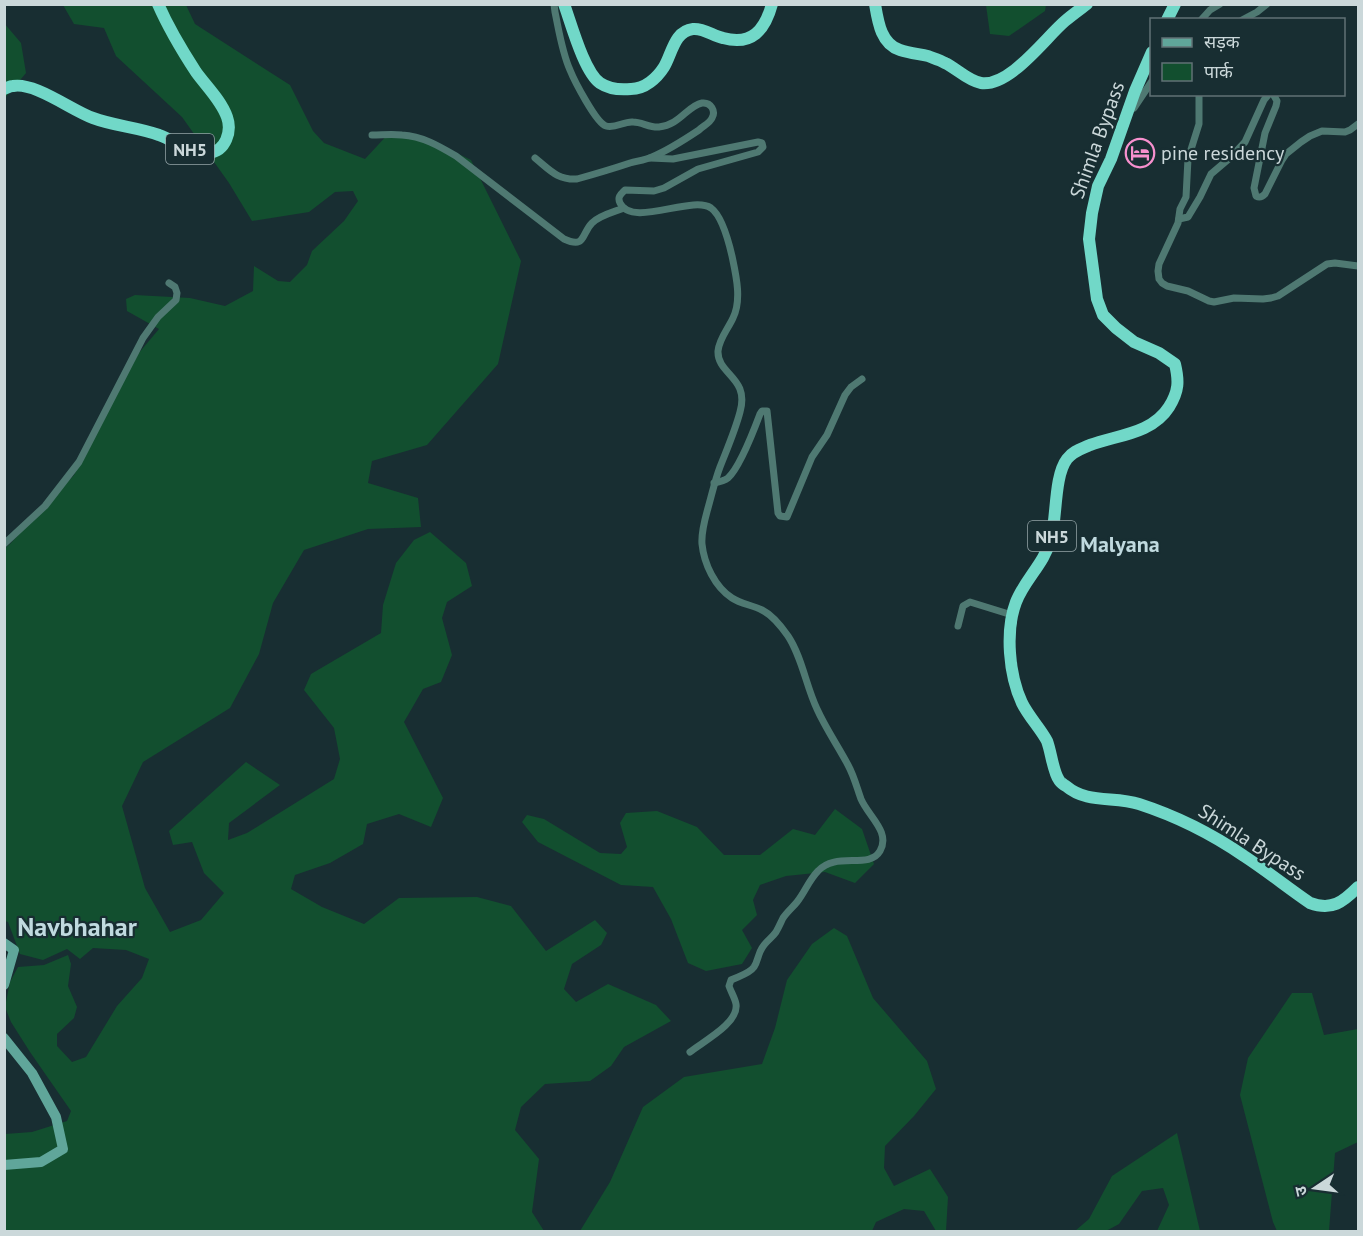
<svg xmlns="http://www.w3.org/2000/svg" width="1363" height="1236" viewBox="0 0 1363 1236" font-family="'PT Sans','Noto Sans Devanagari',sans-serif">
<style>
.green{fill:#124f2f}
.lines{fill:none;stroke-linecap:round;stroke-linejoin:round}
.minor{stroke:#4f7972;stroke-width:7}
.secondary{stroke:#60a69a;stroke-width:10}
.trunk{stroke:#71d8c8;stroke-width:12}
.labels{text-anchor:middle;dominant-baseline:central;stroke-width:4.5;stroke-linejoin:round;paint-order:stroke}
.shield{fill:#182e32;stroke:#95a5a8;stroke-width:1.5}
.shield-label{font-size:18px;font-weight:bold;fill:#cbd8da}
.street-label{font-size:20px;fill:#cbd8da;stroke:#182e32}
.poi-label{font-size:20px;fill:#cbd8da;stroke:#182e32;text-anchor:start}
.quarter-label{font-size:22px;font-weight:bold;fill:#c0dadf;stroke:#182e32}
.district-label{font-size:26px;font-weight:bold;fill:#c0dadf;stroke:#182e32}
</style>
<rect width="100%" height="100%" fill="#182e32"/>
<!-- green -->
<g class="green">
<path d="M63,5H186L195,24L290,85L313,131L324,143L365,159L391,131L424,137L471,160L521,261L498,364L427,445L372,461L368,483L418,498L421,527L368,529L304,550L273,603L259,654L230,708L143,762L122,806L145,888L170,932L201,920L224,893L204,873L192,842L173,845L169,831L246,762L280,785L229,823L228,840L247,833L334,779L340,759L334,728L304,690L311,674L381,633L383,605L396,563L414,540L430,532L466,563L472,586L447,602L442,618L452,655L441,682L423,689L404,722L443,798L431,827L399,814L367,824L363,844L330,863L295,875L291,889L322,907L364,924L399,898L477,897L511,906L546,951L595,920L607,933L601,945L572,964L564,989L576,1002L608,984L656,1005L671,1021L624,1047L611,1066L590,1081L545,1084L521,1107L515,1130L539,1159L532,1212L544,1231L5,1232V1134L32,1132L67,1121L71,1111L30,1052L11,1022L5,1007L10,982L18,967L44,965L68,955L71,964L68,986L77,1007L74,1018L57,1034V1046L72,1062L86,1057L117,1006L142,978L149,959L126,950L93,948L80,959L67,949L43,960L20,954L8,922L5,921V548L10,544L74,475L138,354L159,329L127,311L126,299L135,295L190,298L225,306L253,291L254,266L278,281L290,282L307,265L312,251L344,221L358,201L353,191L335,192L309,212L252,221L229,183L182,117L116,56L104,28L74,24Z"/>
<path d="M986,5V4L1046,5L1045,11L1009,36L990,34Z"/>
<path d="M4,23L21,43L26,73L5,98Z"/>
<path d="M835,809L862,829L874,864L855,883L825,872L786,876L760,885L753,900L757,915L742,930L752,948L742,964L706,971L688,963L671,919L653,887L621,885L538,842L522,822L527,815L544,819L600,853L621,854L627,847L620,823L626,813L657,811L697,827L724,855H760L793,829L815,835Z"/>
<path d="M834,928L847,936L873,998L927,1061L936,1089L914,1116L885,1146L884,1168L894,1186L930,1169L948,1197L946,1231H936L924,1211L904,1209L876,1222L872,1231H580L610,1182L643,1107L684,1077L762,1064L775,1028L787,980L812,944Z"/>
<path d="M1292,993H1312L1324,1035L1358,1029V1142L1335,1153L1329,1231H1277L1273,1222L1240,1095L1248,1058Z"/>
<path d="M1177,1133L1200,1231H1157L1169,1205L1163,1188L1142,1191L1119,1224L1106,1231H1075L1089,1219L1112,1176Z"/>
</g>
<g class="lines">
<!-- minor -->
<g class="minor">
<path d="M1201,20L1210,10L1220,4"/>
<path d="M1242,20L1257,12L1267,4"/>
<path d="M1199,94V124L1188,159L1186,197L1180,209L1178,223L1159,264L1158,271L1159,279L1162,283L1167,286L1188,291L1209,301L1214,302L1234,298L1263,299L1271,298L1278,296L1327,264L1335,263L1358,266"/>
<path d="M1273,94L1277,101L1276,106L1265,133L1254,188L1256,196C1260,198 1262,197 1265,194L1282,160L1286,154L1301,142L1310,136L1322,131L1345,132L1350,130L1358,124"/>
<path d="M1134,108L1152,81"/>
<path d="M372,135C382,135 392,134 402,135C422,136 439,146 456,156L564,239C586,249 581,234 592,223C600,215 614,212 624,208"/>
<path d="M535,158C550,170 557,180 577,179C595,174 612,169 630,163C637,161 645,160 652,157C669,150 684,140 699,130C703,126 710,123 712,118C716,111 711,102 702,103C687,106 680,125 659,127C650,128 642,122 633,122C624,121 615,129 606,126C596,123 574,80 570,70C562,52 559,31 555,12L554,4"/>
<path d="M650,158L673,159L758,142L762,143L763,147L758,152L698,169L664,188L654,191L625,190C621,194 617,197 620,203C632,228 692,195 711,208C722,216 729,243 732,256C736,275 742,300 733,318C728,329 719,339 718,351C717,375 750,377 740,412C735,431 727,449 720,467C715,480 712,494 708,508C705,519 701,532 702,544C704,564 715,587 732,598C741,604 752,605 762,610C772,615 781,626 788,636C802,657 806,686 817,709C826,729 838,746 848,765C854,776 857,788 861,799C868,816 891,832 880,851C869,870 836,851 818,871C809,880 805,892 797,902C793,907 787,912 783,918C781,922 779,927 776,932C772,938 766,941 762,948C758,954 758,961 754,967C749,974 739,976 731,980L729,986C731,992 735,998 736,1004C739,1023 704,1041 690,1052"/>
<path d="M1179,219L1188,217L1200,197L1211,174L1231,157L1245,142L1264,100L1269,94"/>
<path d="M714,483C719,482 724,481 728,478C740,467 754,430 760,414L762,411H767L778,513L780,516L787,517L812,457L827,435L845,395L851,387L862,379"/>
<path d="M4,544L45,506L79,462L143,338L158,317L176,300L177,293L175,287L169,283"/>
<path d="M958,626L963,606L970,602L1012,615"/>
</g>
<!-- secondary -->
<g class="secondary">
<path d="M4,943L14,950L4,985"/>
<path d="M4,1038L32,1073L56,1117L63,1149L41,1162L4,1165"/>
</g>
<!-- trunk -->
<g class="trunk">
<path d="M564,4C571,23 584,72 600,83C609,89 621,90 631,89C645,89 657,78 664,67C672,54 674,31 693,29C704,28 713,36 723,38C752,46 765,30 772,4"/>
<path d="M875,4C878,22 881,44 900,50C909,53 919,54 928,56C933,58 940,60 945,63C956,68 968,81 981,83C1010,87 1045,38 1065,21C1072,15 1079,10 1087,4"/>
<path d="M1167,20L1175,4"/>
<path d="M1152,52L1135,91L1111,159L1098,186L1092,213L1089,239L1097,299L1103,315L1116,328L1134,342L1159,353L1175,364C1179,381 1179,391 1169,407C1152,434 1117,435 1090,445C1081,449 1073,451 1067,459C1054,476 1057,517 1051,539C1044,564 1025,579 1016,602C1005,631 1009,675 1022,703C1029,717 1040,728 1047,741C1051,751 1053,772 1059,780C1059,781 1065,786 1066,786C1087,804 1114,796 1139,804C1176,816 1212,834 1244,856C1267,871 1288,888 1310,903C1332,911 1343,902 1358,887"/>
<path d="M4,89C7,88 10,86 13,86C35,82 71,110 93,118C114,126 137,127 159,135C174,140 193,156 209,153C226,151 232,131 227,117C221,100 206,86 196,72C181,49 169,29 158,4"/>
</g>
</g>
<!-- icons -->
<defs>
<g id="hotel-ring" transform="scale(1.5)"><circle r="9.5" fill="#182e32" stroke="#f790ce" stroke-width="1.5"/><path d="M-6-4.5h1.5V1H6V5H4.5V3h-9V5H-6ZM-4 0a1.8 1.8 0 1 1 3.6 0ZM.5 0V-2.5h3Q6-2.5 6 0Z" fill="#f790ce"/></g>
</defs>
<g fill-rule="evenodd">
<use href="#hotel-ring" x="1140" y="153"/>
</g>
<g class="labels">
<!-- shield labels -->
<g class="shield">
<rect x="166" y="134" width="48" height="30" rx="4.5"/>
<rect x="1028" y="521" width="48" height="30" rx="4.5"/>
</g>
<g class="shield-label">
<text x="190" y="149">NH5</text>
<text x="1052" y="536">NH5</text>
</g>
<!-- street labels -->
<g class="street-label">
<text transform="translate(1097 140) rotate(-70)">Shimla Bypass</text>
<text transform="translate(1252 842) rotate(33)">Shimla Bypass</text>
</g>
<!-- poi labels -->
<g class="poi-label">
<text x="1161" y="153">pine residency</text>
</g>
<!-- quarter labels -->
<g class="quarter-label">
<text x="1120" y="544">Malyana</text>
</g>
<!-- district labels -->
<g class="district-label">
<text x="77" y="926">Navbhahar</text>
</g>
</g>
<!-- border -->
<rect width="1363" height="1236" fill="none" stroke="#cbd8da" stroke-width="12"/>
<!-- legend -->
<rect x="1150" y="18" width="195" height="78" fill="#182e32" stroke="#607275" stroke-width="1.5"/>
<rect x="1162" y="38" width="30" height="9" fill="#60a69a" stroke="#607275" stroke-width="1.5"/>
<text x="1204" y="48" font-size="18" fill="#cbd8da">सड़क</text>
<rect x="1162" y="63" width="30" height="18" fill="#124f2f" stroke="#607275" stroke-width="1.5"/>
<text x="1204" y="78" font-size="18" fill="#cbd8da">पार्क</text>
<!-- north arrow -->
<g transform="translate(1315 1188) rotate(257)" stroke="#182e32" stroke-width="4.5" paint-order="stroke">
<path d="M0-4.5L10 22L0 15L-10 22Z" fill="#cbd8da"/>
<text y="-9" font-size="16" font-weight="bold" text-anchor="middle" fill="#cbd8da">उ</text>
</g>
</svg>
